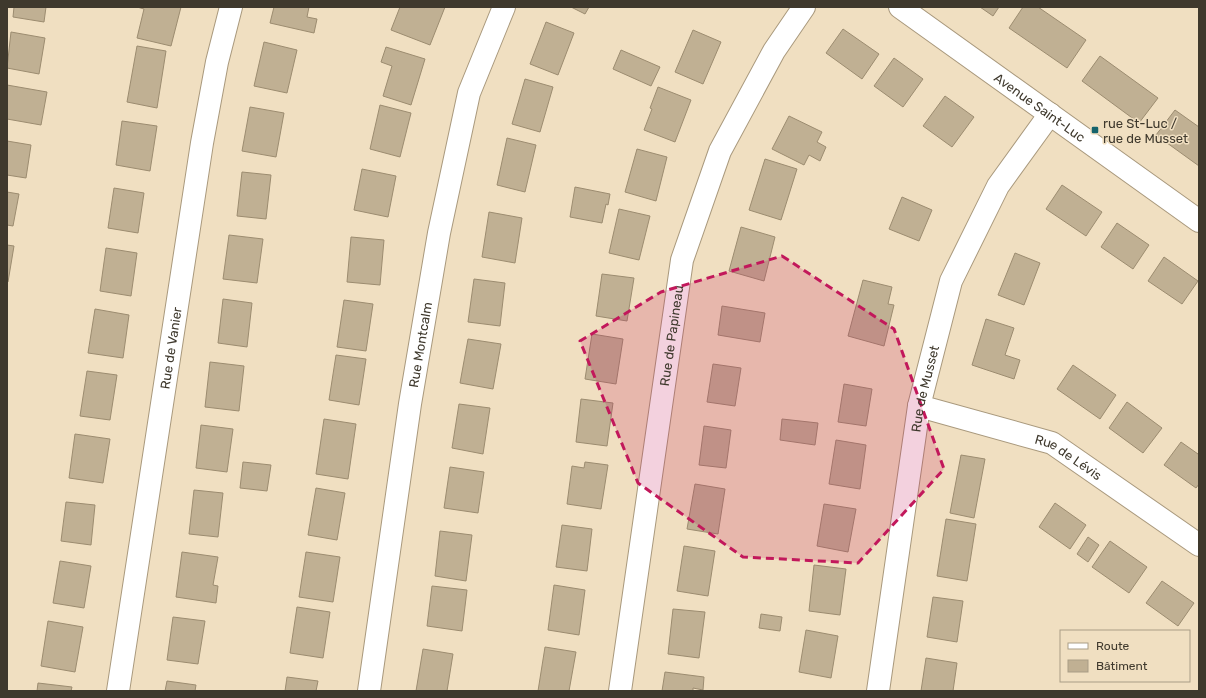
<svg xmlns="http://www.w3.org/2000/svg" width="1206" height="698" viewBox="0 0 1206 698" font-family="Rubik,sans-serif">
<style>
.building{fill:#c0b093;stroke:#9c8c70}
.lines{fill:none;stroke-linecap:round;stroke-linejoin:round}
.minor-casing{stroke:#a9997d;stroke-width:24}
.minor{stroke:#fff;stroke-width:22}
.marked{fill:#c2185b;fill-opacity:0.2;stroke:#c2185b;stroke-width:3;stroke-dasharray:8 5;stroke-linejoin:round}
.poi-dot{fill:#15636c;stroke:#f0dfc1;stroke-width:1.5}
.labels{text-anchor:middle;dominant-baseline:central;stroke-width:3;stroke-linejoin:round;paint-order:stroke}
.street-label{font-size:13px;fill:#3f392d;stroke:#f0dfc1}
.poi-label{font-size:13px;fill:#3f392d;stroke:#f0dfc1;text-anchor:start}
</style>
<rect width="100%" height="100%" fill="#f0dfc1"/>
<!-- building -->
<g class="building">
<path d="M14,7H46L44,22L13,17Z"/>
<path d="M137,7H181L171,46L137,38L144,9Z"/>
<path d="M274,7H309L307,17L317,19L314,33L270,23Z"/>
<path d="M400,7H445L430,45L391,30Z"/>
<path d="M571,7H589L585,14Z"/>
<path d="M980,7H999L993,16Z"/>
<path d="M1023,7H1038L1086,40L1067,68L1009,28Z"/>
<path d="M546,22L574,33L558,75L530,64Z"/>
<path d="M843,29L879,54L862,79L826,53Z"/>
<path d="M693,30L721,42L703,84L675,72Z"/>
<path d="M11,32L45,38L39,74L7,68Z"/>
<path d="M264,42L297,50L287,93L254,86Z"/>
<path d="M137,46L166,51L157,108L127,102Z"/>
<path d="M386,47L425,59L411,105L383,96L392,66L381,62Z"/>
<path d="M621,50L660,67L651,86L613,69Z"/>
<path d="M1100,56L1158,98L1139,123L1082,81Z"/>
<path d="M894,58L923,79L903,107L874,86Z"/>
<path d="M525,79L553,87L540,132L512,124Z"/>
<path d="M7,85L47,92L41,125L7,119Z"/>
<path d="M658,87L691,100L675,142L644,130L652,109L650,108Z"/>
<path d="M945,96L974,117L952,147L923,126Z"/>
<path d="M380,105L411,113L400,157L370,149Z"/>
<path d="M250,107L284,113L276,157L242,151Z"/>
<path d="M1175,110L1199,127V166L1156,135Z"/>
<path d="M789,116L822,132L817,142L826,147L820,161L809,155L804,165L772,149Z"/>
<path d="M122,121L157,126L150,171L116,165Z"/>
<path d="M507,138L536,145L525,192L497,185Z"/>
<path d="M7,141L31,145L26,178L7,175Z"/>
<path d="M637,149L667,157L656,201L625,192Z"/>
<path d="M765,159L797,169L781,220L749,210Z"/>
<path d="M362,169L396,176L388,217L354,210Z"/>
<path d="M242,172L271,175L266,219L237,216Z"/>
<path d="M1062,185L1102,212L1086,236L1046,209Z"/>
<path d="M575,187L610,194L608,205L606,204L602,223L570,217Z"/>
<path d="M114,188L144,193L138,233L108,228Z"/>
<path d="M7,192L19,194L13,226L7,225Z"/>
<path d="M902,197L932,210L919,241L889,229Z"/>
<path d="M619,209L650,216L639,260L609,253Z"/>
<path d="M489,212L522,218L515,263L482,257Z"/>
<path d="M1117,223L1149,245L1133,269L1101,247Z"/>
<path d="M741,227L775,237L764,281L729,271Z"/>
<path d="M229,235L263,239L257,283L223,279Z"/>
<path d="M351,237L384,240L380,285L347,282Z"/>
<path d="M7,245L14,246L8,282L7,281Z"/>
<path d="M106,248L137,253L131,296L100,291Z"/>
<path d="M1015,253L1040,263L1024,305L998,295Z"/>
<path d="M1164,257L1198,281L1182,304L1148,281Z"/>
<path d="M602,274L634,278L627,321L596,316Z"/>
<path d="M474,279L505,283L500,326L468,322Z"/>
<path d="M863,280L892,287L888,304L894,305L884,346L848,336Z"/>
<path d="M223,299L252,303L247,347L218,343Z"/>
<path d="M344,300L373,304L366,351L337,347Z"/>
<path d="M722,306L765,313L760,342L718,335Z"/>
<path d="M95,309L129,315L123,358L88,353Z"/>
<path d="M986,319L1014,328L1005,355L1020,360L1014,379L972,365Z"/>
<path d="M592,334L623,339L616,384L585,379Z"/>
<path d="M468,339L501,344L493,389L460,383Z"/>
<path d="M336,355L366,359L359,405L329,400Z"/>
<path d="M210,362L244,366L239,411L205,407Z"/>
<path d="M713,364L741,368L735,406L707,402Z"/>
<path d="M1073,365L1116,395L1100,419L1057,389Z"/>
<path d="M87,371L117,375L110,420L80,416Z"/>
<path d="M844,384L872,389L866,426L838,422Z"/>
<path d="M581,399L613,403L607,446L576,442Z"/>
<path d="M1127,402L1162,428L1143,453L1109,428Z"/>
<path d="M459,404L490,408L483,454L452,448Z"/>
<path d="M324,419L356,424L348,479L316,474Z"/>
<path d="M782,419L818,423L815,445L780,440Z"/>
<path d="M201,425L233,429L227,472L196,468Z"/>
<path d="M704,426L731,430L726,468L699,465Z"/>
<path d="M75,434L110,439L103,483L69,478Z"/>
<path d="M836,440L866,445L860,489L829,484Z"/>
<path d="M1181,442L1198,454L1199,452V484L1196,488L1164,465Z"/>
<path d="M961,455L985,459L974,518L950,513Z"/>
<path d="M243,462L271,465L267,491L240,488Z"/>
<path d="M585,462L608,465L601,509L567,504L572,466L584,468Z"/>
<path d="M450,467L484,472L478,513L444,508Z"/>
<path d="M695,484L725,489L718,534L687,529Z"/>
<path d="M316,488L345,493L337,540L308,535Z"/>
<path d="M194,490L223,493L218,537L189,534Z"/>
<path d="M66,502L95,505L91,545L61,541Z"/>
<path d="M1055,503L1086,525L1070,549L1039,527Z"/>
<path d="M824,504L856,509L848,552L817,546Z"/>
<path d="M946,519L976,524L967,581L937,576Z"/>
<path d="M562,525L592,529L587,571L556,567Z"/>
<path d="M440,531L472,535L466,581L435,576Z"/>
<path d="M1088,537L1099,545L1088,562L1077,554Z"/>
<path d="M1110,541L1147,567L1129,593L1092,567Z"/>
<path d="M684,546L715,551L708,596L677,591Z"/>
<path d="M182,552L218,557L213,585L218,586L216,603L176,597Z"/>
<path d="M306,552L340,557L333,602L299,597Z"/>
<path d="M60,561L91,566L84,608L53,603Z"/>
<path d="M814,565L846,569L840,615L809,611Z"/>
<path d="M1162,581L1194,603L1178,626L1146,603Z"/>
<path d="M554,585L585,590L579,635L548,630Z"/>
<path d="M432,586L467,590L462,631L427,626Z"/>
<path d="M933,597L963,601L957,642L927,637Z"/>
<path d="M297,607L330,612L323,658L290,653Z"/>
<path d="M673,609L705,612L699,658L668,654Z"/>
<path d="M761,614L782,617L780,631L759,628Z"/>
<path d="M173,617L205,621L198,664L167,660Z"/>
<path d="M48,621L83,627L75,672L41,666Z"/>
<path d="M806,630L838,636L831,678L799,672Z"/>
<path d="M545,647L576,652L569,691H538Z"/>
<path d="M423,649L453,654L447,691H416Z"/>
<path d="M926,658L957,663L953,691H921Z"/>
<path d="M665,672L704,677L703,690L693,688V691H662Z"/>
<path d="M287,677L318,681L316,691H285Z"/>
<path d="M167,681L196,685L195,691H165Z"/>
<path d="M38,683L72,687L71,691H37Z"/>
</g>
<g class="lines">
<!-- minor casing -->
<g class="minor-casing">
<g id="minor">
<path id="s1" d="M900,7L1199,221"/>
<path id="s2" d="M919,406L1052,443L1199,545"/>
<path id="s3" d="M118,691L202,143L217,62L231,7"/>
<path id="s4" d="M369,691L410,404L439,233L469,93L504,7"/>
<path id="s5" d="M620,691L682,260L720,151L774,51L804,7"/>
<path id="s6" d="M878,691L919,406L951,281L998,186L1050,114"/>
</g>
</g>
<!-- minor -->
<use href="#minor" class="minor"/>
</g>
<!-- marked area -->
<path class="marked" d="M782,256L894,329L944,469L858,563L743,557L638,483L580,341L661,292Z"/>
<!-- markers -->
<rect class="poi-dot" x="1091" y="126" width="8" height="8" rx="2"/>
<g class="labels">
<!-- street labels -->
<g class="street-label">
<text stroke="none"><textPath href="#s1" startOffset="172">Avenue Saint-Luc</textPath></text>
<text stroke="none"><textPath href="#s5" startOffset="359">Rue de Papineau</textPath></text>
<text stroke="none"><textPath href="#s4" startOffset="350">Rue Montcalm</textPath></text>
<text stroke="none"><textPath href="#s3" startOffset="347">Rue de Vanier</textPath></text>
<text stroke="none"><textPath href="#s6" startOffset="306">Rue de Musset</textPath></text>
<text stroke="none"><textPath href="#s2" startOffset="159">Rue de Lévis</textPath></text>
</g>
<!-- poi labels -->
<g class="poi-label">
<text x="1103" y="123">rue St-Luc /<tspan x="1103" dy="15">rue de Musset</tspan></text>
</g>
</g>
<!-- border -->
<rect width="1206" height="698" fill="none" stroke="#3f392d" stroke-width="16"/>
<!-- legend -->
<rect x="1060" y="630" width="130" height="52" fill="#f0dfc1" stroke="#a99d86"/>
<rect x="1068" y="643" width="20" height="6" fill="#ffffff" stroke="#a99d86"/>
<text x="1096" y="650" font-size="12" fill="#3f392d">Route</text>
<rect x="1068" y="660" width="20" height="12" fill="#c0b093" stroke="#a99d86"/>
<text x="1096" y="670" font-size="12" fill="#3f392d">Bâtiment</text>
</svg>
